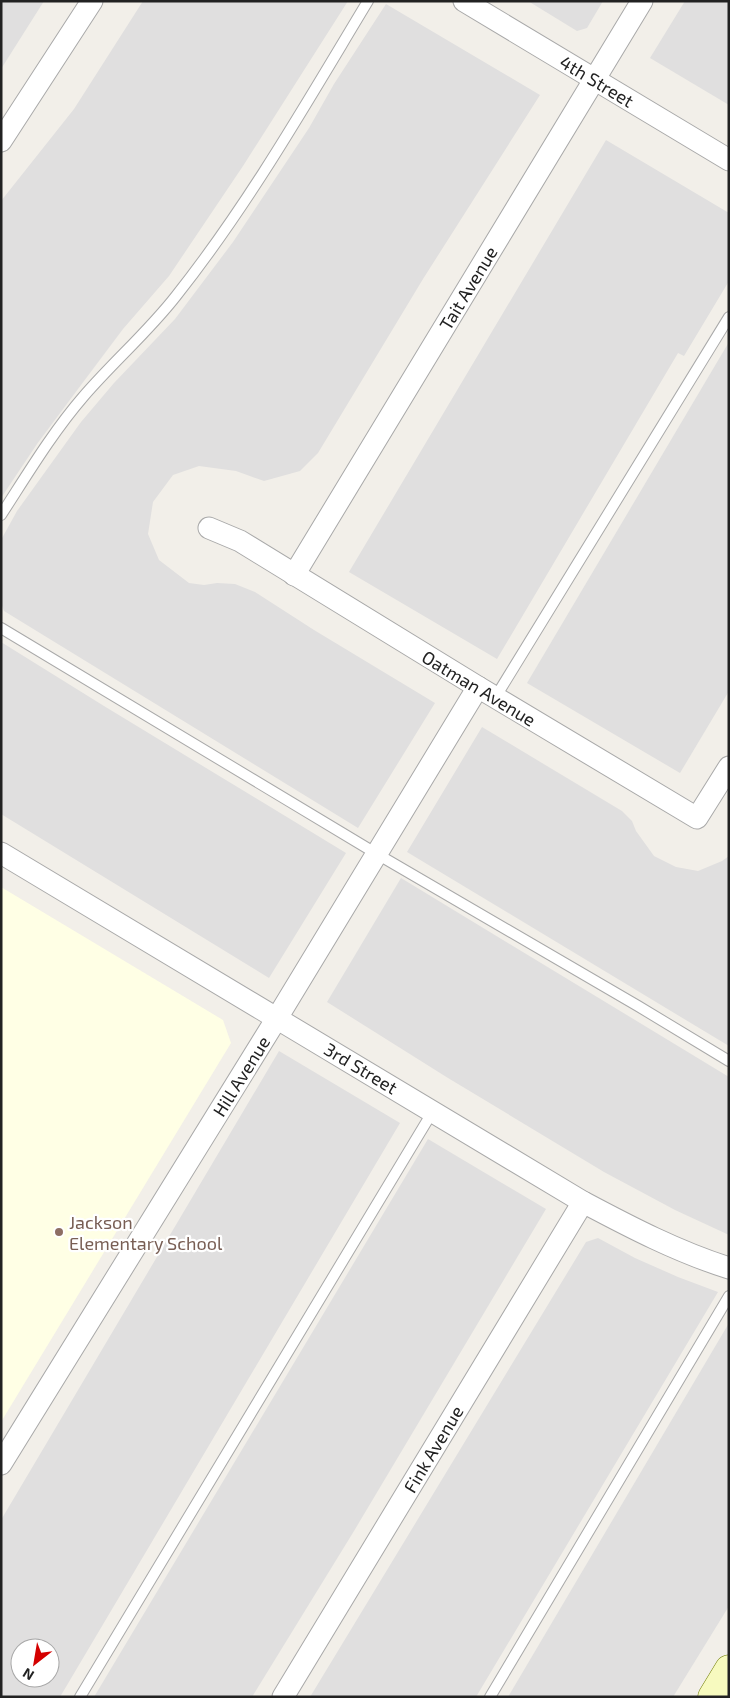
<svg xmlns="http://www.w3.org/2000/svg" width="730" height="1698" viewBox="0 0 730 1698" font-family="'Exo 2',sans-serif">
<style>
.residential{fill:#e0dfdf;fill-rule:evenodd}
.education{fill:#ffffe5}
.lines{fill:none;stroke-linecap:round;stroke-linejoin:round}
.lane-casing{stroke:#a9a9a9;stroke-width:12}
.street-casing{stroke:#a9a9a9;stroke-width:23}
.secondary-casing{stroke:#707d05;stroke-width:29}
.lane{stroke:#fff;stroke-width:10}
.street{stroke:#fff;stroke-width:21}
.secondary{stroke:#f7fabf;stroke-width:28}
.education-dot{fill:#8d6e63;stroke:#fff;stroke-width:2}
.labels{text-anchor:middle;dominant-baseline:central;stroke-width:4.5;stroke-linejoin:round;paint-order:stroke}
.street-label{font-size:18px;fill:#222;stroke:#fff}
.education-label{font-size:18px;fill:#785e54;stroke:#fff;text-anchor:start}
</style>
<rect width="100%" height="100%" fill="#f2efe9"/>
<!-- residential -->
<g class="residential">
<path d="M1,1H44L1,69Z"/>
<path d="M143,1H348L243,166L169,276L123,329L81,385L37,444L1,498V201L74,109Z"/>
<path d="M528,1H603L587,28L577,31Z"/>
<path d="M685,1H729V105L650,58Z"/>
<path d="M386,4L540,95L423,279L318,453L300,471L264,481L236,471L199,466L173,475L153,502L148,534L159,560L189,583L204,585L217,583L235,584L255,592L314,630L435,703L358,828L4,611L1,603V540L17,511L81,422L114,383L175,319L233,242L309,128L334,84Z"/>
<path d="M606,140L729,213V281L684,356L678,353L497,659L349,572Z"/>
<path d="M729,342V691L680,773L527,683Z"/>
<path d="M1,642L104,706L346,853L269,978L1,814Z"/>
<path d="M482,727L622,811L632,821L636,831L654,856L676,867L698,871L722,861L729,856V1046L407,852Z"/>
<path d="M401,878L729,1077V1235L675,1210L604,1172L448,1078L327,1002Z"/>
<path d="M279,1051L400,1123L60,1697H1V1520ZM20,1648H50V1678H20Z"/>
<path d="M428,1139L546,1209L354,1531L252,1697H94Z"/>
<path d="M598,1238L635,1258L678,1277L718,1292L476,1697H310L586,1242Z"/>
<path d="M729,1323V1606L673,1697H508Z"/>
</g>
<!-- education -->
<path class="education" d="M1,887L223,1020L231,1043L1,1422Z"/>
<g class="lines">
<!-- lane casing -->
<g class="lane-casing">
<g id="lane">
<path d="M1,515C27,475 52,433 83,397C113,362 148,332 176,296C249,204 307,102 368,1"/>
<path d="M1,628L377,854L638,1006L729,1061"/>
<path d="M495,698L729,317"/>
<path d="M80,1697L433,1111"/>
<path d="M490,1697L729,1296"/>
</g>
</g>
<!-- street casing -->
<g class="street-casing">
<g id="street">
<path d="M464,1L729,160"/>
<path d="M1,141L92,1"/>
<path d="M209,528L240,541L478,687L697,818L729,767"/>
<path d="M294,575L642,1"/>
<path d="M1,853L583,1202C630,1227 678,1252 729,1268"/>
<path d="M1,1464L277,1018L478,687"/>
<path d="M283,1697L583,1202"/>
</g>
</g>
<!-- secondary casing -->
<g class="secondary-casing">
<path id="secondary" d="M712,1697L729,1669"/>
</g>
<!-- lane -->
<use href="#lane" class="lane"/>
<!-- street -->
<use href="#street" class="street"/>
<!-- secondary -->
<use href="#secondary" class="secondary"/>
</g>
<!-- markers -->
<circle class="education-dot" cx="59" cy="1232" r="5"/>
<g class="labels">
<!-- street labels -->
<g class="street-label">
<text transform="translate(597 81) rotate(31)">4th Street</text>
<text transform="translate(468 288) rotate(-59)">Tait Avenue</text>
<text transform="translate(479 688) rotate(31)">Oatman Avenue</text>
<text transform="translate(361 1068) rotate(31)">3rd Street</text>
<text transform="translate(241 1076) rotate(-58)">Hill Avenue</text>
<text transform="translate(433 1449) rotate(-59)">Fink Avenue</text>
</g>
<!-- education labels -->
<g class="education-label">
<text x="69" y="1222">Jackson<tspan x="69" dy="21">Elementary School</tspan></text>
</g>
</g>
<!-- border -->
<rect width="730" height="1698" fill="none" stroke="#222222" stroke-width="5"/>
<!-- north arrow -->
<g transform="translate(35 1663) rotate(211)"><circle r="24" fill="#ffffff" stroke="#a7a7a7"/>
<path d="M0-4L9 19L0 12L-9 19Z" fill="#d40000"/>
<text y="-8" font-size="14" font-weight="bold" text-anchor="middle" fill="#222222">N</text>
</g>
</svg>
